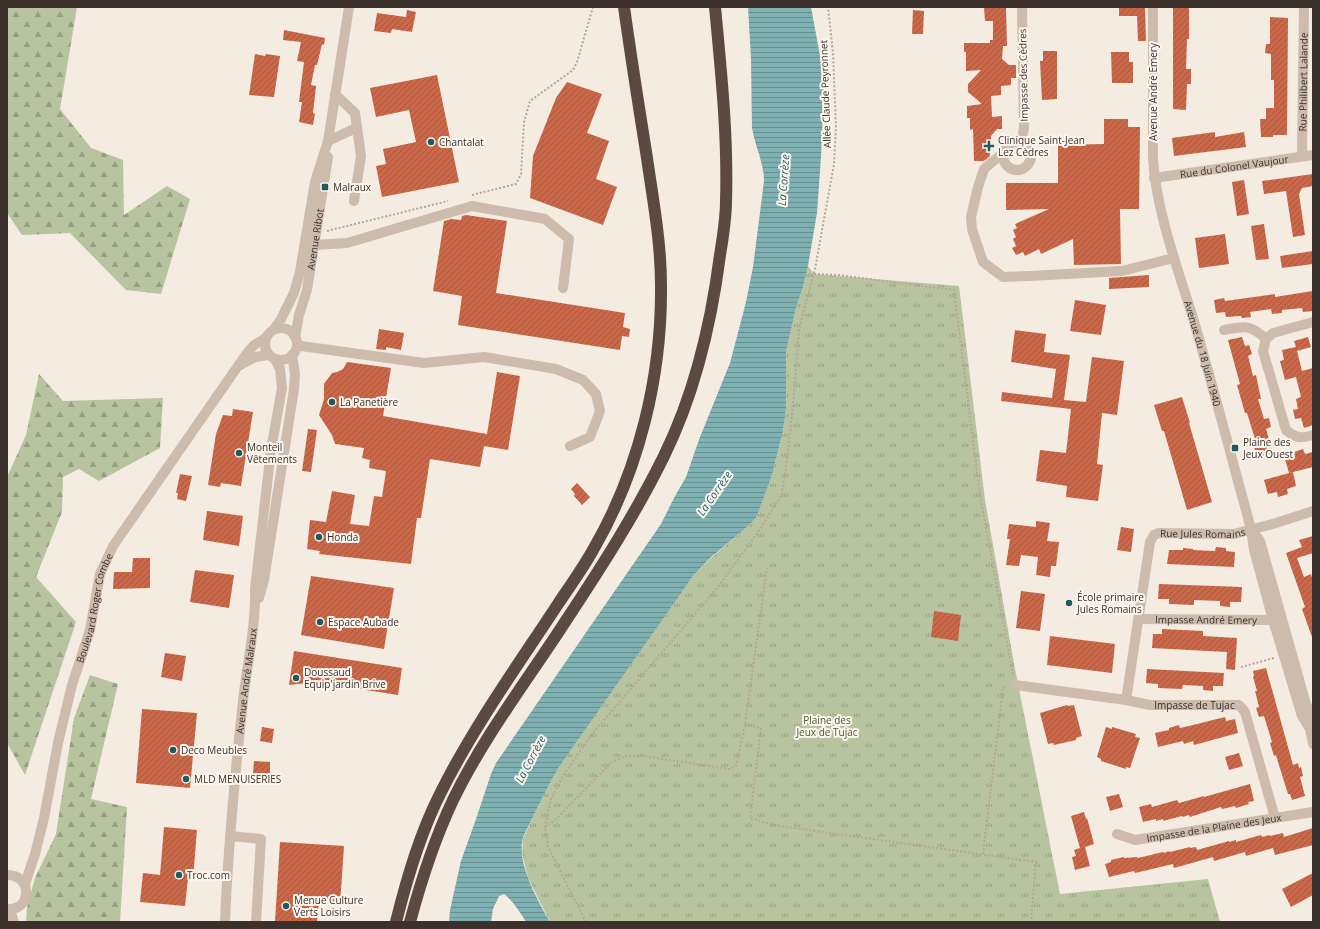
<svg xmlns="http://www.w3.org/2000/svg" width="1320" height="929" viewBox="0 0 1320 929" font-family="'Open Sans',sans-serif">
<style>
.forest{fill:url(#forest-firs)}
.park{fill:url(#park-tufts)}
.water{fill:url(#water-rules)}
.building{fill:url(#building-hatch)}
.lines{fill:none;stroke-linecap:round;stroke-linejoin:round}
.path{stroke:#b9a596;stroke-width:2;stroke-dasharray:2 2;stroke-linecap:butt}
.minor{stroke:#cdbbac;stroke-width:10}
.highway{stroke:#5c4a42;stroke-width:12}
.poi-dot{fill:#1f5a5e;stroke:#fbf5ee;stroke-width:1.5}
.labels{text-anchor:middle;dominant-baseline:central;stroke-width:4;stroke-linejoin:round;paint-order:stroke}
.street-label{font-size:10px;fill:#3b302b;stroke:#fbf5ee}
.poi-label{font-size:10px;fill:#3b302b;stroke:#fbf5ee;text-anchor:start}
.park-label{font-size:10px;fill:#4a5a2e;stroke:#fbf5ee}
.water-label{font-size:11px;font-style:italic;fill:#1f5a5e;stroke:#fbf5ee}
</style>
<defs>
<pattern id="forest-firs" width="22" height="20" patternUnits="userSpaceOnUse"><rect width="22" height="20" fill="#b8c4a0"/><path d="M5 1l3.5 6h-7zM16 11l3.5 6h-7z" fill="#97a083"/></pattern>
<pattern id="park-tufts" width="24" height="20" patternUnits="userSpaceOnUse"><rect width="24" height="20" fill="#b8c4a0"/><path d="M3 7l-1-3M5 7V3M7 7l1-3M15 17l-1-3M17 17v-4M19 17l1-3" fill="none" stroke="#97a083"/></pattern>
<pattern id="water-rules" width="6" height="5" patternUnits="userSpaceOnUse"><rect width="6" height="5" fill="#7fb0b2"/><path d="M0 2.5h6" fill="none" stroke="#699091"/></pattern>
<pattern id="building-hatch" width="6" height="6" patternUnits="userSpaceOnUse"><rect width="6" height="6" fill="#c8694b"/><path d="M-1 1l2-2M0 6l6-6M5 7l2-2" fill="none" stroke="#a4573f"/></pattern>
</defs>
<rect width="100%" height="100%" fill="#f4ebe1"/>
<!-- forest -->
<g class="forest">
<path d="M7,7H77L60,109L91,148L123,160L124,215L167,186L190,199L161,294L126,290L70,233L22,235L7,213Z"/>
<path d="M39,374L63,401L163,398L160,448L99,481L79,469L63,477L62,512L36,577L76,622L25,775L7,743V477L26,435Z"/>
<path d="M90,675L118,684L91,799L127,807L120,922H26L27,907L35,878L56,834L74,718Z"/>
</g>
<!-- park -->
<path class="park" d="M808,266L814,274L959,286L985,500L1015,669L1060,894L1208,879L1220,922H550L528,878L522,853L523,839L542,797L559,767L675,601L693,576L710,559L746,528L756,518L757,514L772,475L783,431L786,409V350L797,304L803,287Z"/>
<!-- water -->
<path class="water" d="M748,7H811L820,56L824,87L821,157L817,213L808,266L803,287L797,304L786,351V409L783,431L772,475L756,518L746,528L710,558L693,576L559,767C549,784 540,801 532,819C529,825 525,832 523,838C516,863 538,901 550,922H526C520,912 513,901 504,894L499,896L493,909L491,922H449L450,910L461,861L475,822L491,774L496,763L661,524L674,498L686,477L700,437L730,363L746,302L753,267L764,181C764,163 755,146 752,128L751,59Z"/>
<!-- building -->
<g class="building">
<path d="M984,7H1006L1007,46H1003L1002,59L1009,65H1016V78H1011V85L1001,86V95L991,96L992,117L1002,116V129H997L991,136V141H989L990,156L984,161H974L973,129L970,130V118H967V106L982,104L968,92V84L981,70L966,71V52H964V43H990V40H993V21H985Z"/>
<path d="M1173,7H1189V39H1187L1186,69H1191V84H1187L1186,110L1173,109Z"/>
<path d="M1119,8H1145L1146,41H1138L1137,16H1119Z"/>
<path d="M407,10L416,12L412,32L392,29L391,33L374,31L377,13L406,17Z"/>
<path d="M913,10L924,11L923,34H912Z"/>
<path d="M1270,17L1288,18L1287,135H1273V137H1261L1260,119H1266V108H1274V80H1271V54L1265,53L1266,44H1270Z"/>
<path d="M284,30L325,38L324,45L322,44L317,65H315L311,85L316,86L313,113L315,114L313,125L299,122L302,102H299L304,62L297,61L301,42L283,40Z"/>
<path d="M1043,51H1057V99L1042,100L1040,61H1043Z"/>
<path d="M1111,52H1129V62H1133V83H1112Z"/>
<path d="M255,54L265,56L266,54L280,56L274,97L249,95Z"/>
<path d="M437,75L459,182L382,197L376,166L386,164L383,149L416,142L409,110L376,117L370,88Z"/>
<path d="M567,82L602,94L587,133L609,141L596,179L617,187L603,225L530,198L533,156L556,98Z"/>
<path d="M1104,119H1128V127H1140L1139,209H1120L1121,264L1074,265L1073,239L1041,254L1039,249L1025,256L1023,252L1016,255L1012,248L1016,246L1013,239L1016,237L1013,230L1017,228L1015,224L1049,209L1006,210V183H1058V145L1104,144Z"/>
<path d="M1215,132V137L1244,132L1246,147L1174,156L1172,138Z"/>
<path d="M1313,174V186L1302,188L1299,194L1305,235L1293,237L1286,191L1264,194L1262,181Z"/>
<path d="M1244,180L1249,214L1237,216L1232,182Z"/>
<path d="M466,215L507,221L496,293L625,313L623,327L630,329L629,337L622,336L620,350L458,325L462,296L433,291L444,221L451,219L461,220L462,216Z"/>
<path d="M1264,224L1269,259L1256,260L1251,226Z"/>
<path d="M1225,234L1229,264L1199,268L1195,238Z"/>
<path d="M1313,251V264L1282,268L1280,256Z"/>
<path d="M1149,275V287L1109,289V278Z"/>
<path d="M1313,291V311L1303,312L1302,308L1282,310V313L1272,314L1271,309L1250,312L1251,317L1242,318L1241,316L1226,317L1225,312L1216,313L1214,300L1224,298L1225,301L1275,294V297Z"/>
<path d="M1075,300L1106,305L1101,335L1070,331Z"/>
<path d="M379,329L404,333L401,350L386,347V350L376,349Z"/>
<path d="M1015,330L1046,334L1044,352L1070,355L1064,400L1086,402L1092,357L1124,361L1117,415L1102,413L1097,464L1103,465L1098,501L1066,497L1067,486L1036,481L1040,450L1066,453L1071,409L1001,401L1002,392L1052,398L1056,369L1011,362Z"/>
<path d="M1242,337L1245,346L1249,345L1252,354L1248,356L1253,376L1256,375L1261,399H1258L1264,419L1269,418L1271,427L1266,429L1273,453L1257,457L1253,443L1256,442L1247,413H1245L1237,385L1240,384L1228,340Z"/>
<path d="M1308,337L1311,347L1297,351L1296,347L1302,371L1313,368V425L1304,428L1301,418L1295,419L1293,410L1298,409L1296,399L1301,397L1296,377L1285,380L1280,361L1284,360L1282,350L1296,347L1294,341Z"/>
<path d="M347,362L391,368L383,416L487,434L497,372L520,376L508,450L484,446L480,467L430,459L421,518H417L411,564L319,554L320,551L307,549L310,520L326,522L332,491L355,495L350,524L369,526L374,496L382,497L386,471L369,468L370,460L362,458L364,448L335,444L332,435L319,415L324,399V384L332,373L337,372L343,369Z"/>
<path d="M1182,397L1190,423H1189L1212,502L1187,510L1164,431H1162L1154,405Z"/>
<path d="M233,409L253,412L241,486L221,483L220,487L208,485L216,434L223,415L232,416Z"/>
<path d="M308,429L317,430L311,472L302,471Z"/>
<path d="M1303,449L1305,454L1313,452V467L1289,473L1285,459L1295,457L1294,452Z"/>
<path d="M1293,472L1296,486L1287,489L1288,494L1278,497L1277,492L1268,494L1264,480Z"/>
<path d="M180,474L192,476L186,501L177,499L178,493H176Z"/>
<path d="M577,483L590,497L582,505L574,496L575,494L571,489Z"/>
<path d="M207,511L243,516L239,546L203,540Z"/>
<path d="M1036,521L1050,523L1047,541L1059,542L1056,566H1051L1050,577L1036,575L1038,557L1021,555L1019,566L1006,565L1010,539H1007L1009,524L1036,527Z"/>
<path d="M1121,527L1134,529L1131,552L1117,550Z"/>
<path d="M1313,536V553L1297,558L1304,577L1311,574L1313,581V637H1312L1302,609L1305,607L1286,553L1302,547L1299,540Z"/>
<path d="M1216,547L1226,548V551L1235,552L1234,567L1167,564L1169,550H1183V548L1193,549V550L1215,551Z"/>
<path d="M133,558H150V588L113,589L114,572H132Z"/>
<path d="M195,570L234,575L229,608L190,602Z"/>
<path d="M311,576L394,588L384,649L301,635Z"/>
<path d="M1159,584L1242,587L1241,602H1230V607L1220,606V601L1194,600V605L1169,604V599H1158Z"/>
<path d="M1021,591L1045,594L1040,631L1016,628Z"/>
<path d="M934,611L961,615L958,641L931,637Z"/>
<path d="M1162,629L1203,631V636L1237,638L1235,670L1226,669L1227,652L1152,648L1153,634H1162Z"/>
<path d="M1050,636L1115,644L1112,673L1047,665Z"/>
<path d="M294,651L402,668L398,695L316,682L289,685Z"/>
<path d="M165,653L186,656L182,681L161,677Z"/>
<path d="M1266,668L1293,765L1298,763L1299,768L1301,767L1303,776L1300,777L1305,796L1292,800L1290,794H1288L1278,762L1276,755L1274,756L1270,743L1272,742L1264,716L1259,717L1256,708L1259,707L1255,691H1257L1253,677L1254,676L1253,671Z"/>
<path d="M1147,669L1224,673L1223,686H1213V691L1203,690V686L1183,685L1182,689L1158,688V684L1146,683Z"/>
<path d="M1067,705L1068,706L1074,705L1082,736L1076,738V740L1054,745L1053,743L1048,744L1040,713Z"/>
<path d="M142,709L197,713L190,788L136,783Z"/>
<path d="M1225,717L1226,721L1235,719L1238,733L1194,745L1193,741L1184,744L1183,741L1158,747L1155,733L1169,730V728L1179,725L1180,728L1189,726Z"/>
<path d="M262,727L274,729L272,743L260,741Z"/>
<path d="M1106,727L1112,729V727L1136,734L1135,737L1140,738L1130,768L1126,767V769L1101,761V759L1097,757Z"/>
<path d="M1239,753L1243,766L1229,770L1225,757Z"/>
<path d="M254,761L270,762V774L253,773Z"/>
<path d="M1250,784L1254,801L1248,802L1249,804L1236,808L1235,806L1222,809L1221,807L1190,817L1189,815L1183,817L1182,816L1163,821V819L1156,821V819L1143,822L1139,807L1151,804L1152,807L1177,800L1179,803L1204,796V797Z"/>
<path d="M1119,794L1123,807L1110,811L1106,797Z"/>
<path d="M1084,812L1086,819L1087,818L1094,844L1085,847L1090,866L1075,870L1072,857L1076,856L1074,850L1080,848L1071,816Z"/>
<path d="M164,827L197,830L193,878H188L185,906L140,902L143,873L160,875Z"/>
<path d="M1313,828V845L1275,855L1273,848L1246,856L1245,852L1214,861L1213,857L1174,868L1173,864L1135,873L1134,871L1109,877L1105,864L1111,862V860L1124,857V858L1137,857L1138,858L1163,852L1164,853L1169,851L1170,852L1190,847V848L1196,847L1197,850L1229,841V842L1236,840V842L1261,835L1262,837L1269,835L1270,836L1283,833L1284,837Z"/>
<path d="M280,842L344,846L340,904L319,902L317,922H275Z"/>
<path d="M1313,873V895L1291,907L1282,889Z"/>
</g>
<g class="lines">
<!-- path -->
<g class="path">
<path d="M472,195L516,184L521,174L524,122L530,101L573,70L577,62L593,7"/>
<path d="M327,231L448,201"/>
<path d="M814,274L838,275L954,290L980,495L1013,675"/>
<path d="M1241,667L1274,658"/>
<path d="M745,724L761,728L750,818L773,825L1036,862L1031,922"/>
<path d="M545,827L554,821L612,762L626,756H644L729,769L736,766L745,724L767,568"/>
<path d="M983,854L1003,688L1006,687"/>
<path d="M586,922L548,847L545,827L551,799L563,776L592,734L718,587L761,528L782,494L789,444L794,393L799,329L815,269L834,164L836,127L833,53L828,7"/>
</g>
<!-- minor -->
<g class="minor">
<path id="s1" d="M1153,7V159C1157,214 1177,266 1193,318C1211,379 1227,441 1244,503L1251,529L1254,550L1273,620L1302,716L1310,729L1313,744"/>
<path d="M335,94L355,113L361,156L354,201"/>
<path d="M328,141L356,128"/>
<path d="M1021,142L1024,128L1022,7"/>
<circle cx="1017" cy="156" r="14"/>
<path d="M1003,153L984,169L978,187L971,217L972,229L983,262L1003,277L1030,276L1122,271L1174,258"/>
<path id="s2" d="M1302,156L1304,7"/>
<path id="s3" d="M1154,178L1313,155"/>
<path d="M314,245L347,243L472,206L545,219L569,239L563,288"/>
<path d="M1313,322L1273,333L1266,339L1263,351L1286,430C1296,438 1300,439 1313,435"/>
<circle cx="281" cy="344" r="16"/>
<path d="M274,329L281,319L294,293L300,272L315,182L328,141L349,7"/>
<path d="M1224,330C1245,326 1250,324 1266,339"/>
<path id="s4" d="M295,337L299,315L307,290L328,157"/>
<path d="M297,343L301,346L424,363L484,357L556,369L583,380L596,394L600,411L590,437L570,446"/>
<path d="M240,365L255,357L269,355"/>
<path d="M1251,529L1260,541L1306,704L1313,718"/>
<path d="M259,598L264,580L294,389L295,374L292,355"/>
<path id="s5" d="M1139,619L1273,620"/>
<path id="s6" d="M1015,685L1126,700L1150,705H1239L1245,712L1275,818"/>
<path id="s7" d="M1126,700L1150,542L1154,535L1159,533L1234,534L1276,523L1313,511"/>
<path id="s8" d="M1117,834L1135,840L1313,812"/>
<path d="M230,836L261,839L256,922"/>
<path d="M7,875C34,875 31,912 7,909"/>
<path id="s9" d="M25,884L35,854L44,818L58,743L72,685L90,630L100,574L113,546L247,353L254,345L266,338"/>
<path d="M10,910L14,922"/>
<path id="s10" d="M225,922C228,848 235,774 243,701C247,664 256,626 255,589L271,450L282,388L280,369L275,359"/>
</g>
<!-- highway -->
<g class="highway">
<path d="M396,922C407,878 420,833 441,792C474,726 518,665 558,604C570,586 583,568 593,550C639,471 662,376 661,285C661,243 653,200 647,158C639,108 631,57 624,7"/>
<path d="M410,922C421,881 435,838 453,800C484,736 529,678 567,619C602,566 636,513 664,456C695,393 711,325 720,255C723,237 726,219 726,201C728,136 721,71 715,7"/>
</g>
</g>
<!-- markers -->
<g class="poi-dot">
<circle cx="431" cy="142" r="4"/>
<path d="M987 140h4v4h4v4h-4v4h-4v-4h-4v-4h4z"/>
<rect x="321" y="183" width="8" height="8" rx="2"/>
<circle cx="332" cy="402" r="4"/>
<rect x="1231" y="444" width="8" height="8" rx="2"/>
<circle cx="239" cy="453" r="4"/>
<circle cx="319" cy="537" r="4"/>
<circle cx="1069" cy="603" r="4"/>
<circle cx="320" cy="622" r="4"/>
<circle cx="296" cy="678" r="4"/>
<circle cx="173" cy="750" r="4"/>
<circle cx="186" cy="779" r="4"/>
<circle cx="179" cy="875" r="4"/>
<circle cx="286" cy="906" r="4"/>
</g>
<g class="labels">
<!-- street labels -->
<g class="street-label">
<text transform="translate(1023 75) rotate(-91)">Impasse des Cèdres</text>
<text stroke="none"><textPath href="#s2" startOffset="74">Rue Philibert Lalande</textPath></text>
<text transform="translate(1153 92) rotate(-90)">Avenue André Emery</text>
<text transform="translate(825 94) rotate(-92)">Allée Claude Peyronnet</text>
<text stroke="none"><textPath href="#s3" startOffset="81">Rue du Colonel Vaujour</textPath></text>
<text stroke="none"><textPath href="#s4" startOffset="100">Avenue Ribot</textPath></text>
<text stroke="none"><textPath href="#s1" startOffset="353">Avenue du 18 Juin 1940</textPath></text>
<text stroke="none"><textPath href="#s7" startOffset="217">Rue Jules Romains</textPath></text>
<text stroke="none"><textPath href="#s9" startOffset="285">Boulevard Roger Combe</textPath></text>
<text stroke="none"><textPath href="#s5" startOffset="67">Impasse André Emery</textPath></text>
<text stroke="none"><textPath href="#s10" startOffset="242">Avenue André Malraux</textPath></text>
<text stroke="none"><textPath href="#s6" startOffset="181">Impasse de Tujac</textPath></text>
<text stroke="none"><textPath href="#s8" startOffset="99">Impasse de la Plaine des Jeux</textPath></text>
</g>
<!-- poi labels -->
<g class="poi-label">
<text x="998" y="140">Clinique Saint-Jean<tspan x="998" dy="12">Lez Cèdres</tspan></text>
<text x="439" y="142">Chantalat</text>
<text x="333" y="187">Malraux</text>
<text x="340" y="402">La Panetière</text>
<text x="1243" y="442">Plaine des<tspan x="1243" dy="12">Jeux Ouest</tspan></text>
<text x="247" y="447">Monteil<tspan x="247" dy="12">Vêtements</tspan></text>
<text x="327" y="537">Honda</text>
<text x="1077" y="597">École primaire<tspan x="1077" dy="12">Jules Romains</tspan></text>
<text x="328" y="622">Espace Aubade</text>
<text x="304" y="672">Doussaud<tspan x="304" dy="12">Equip'jardin Brive</tspan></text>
<text x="181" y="750">Deco Meubles</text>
<text x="194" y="779">MLD MENUISERIES</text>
<text x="187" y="875">Troc.com</text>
<text x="294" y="900">Menue Culture<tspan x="294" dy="12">Verts Loisirs</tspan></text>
</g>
<!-- park labels -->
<g class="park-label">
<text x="827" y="720">Plaine des<tspan x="827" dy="12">Jeux de Tujac</tspan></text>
</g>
<!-- water labels -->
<g class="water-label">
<text transform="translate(783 180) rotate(-86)">La Corrèze</text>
<text transform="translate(714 493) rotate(-55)">La Corrèze</text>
<text transform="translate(530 759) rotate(-62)">La Corrèze</text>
</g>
</g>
<!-- border -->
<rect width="1320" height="929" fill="none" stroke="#3b302b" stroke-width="16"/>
</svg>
